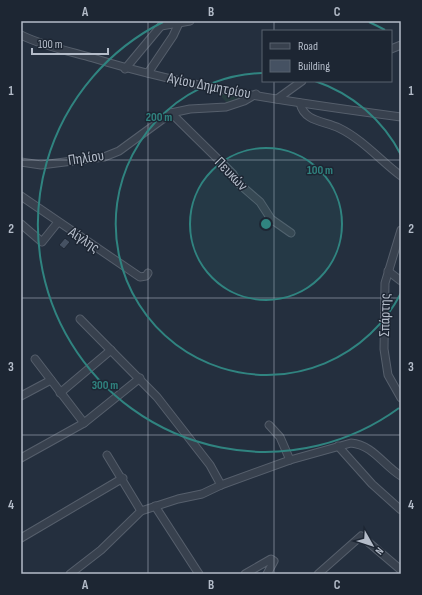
<svg xmlns="http://www.w3.org/2000/svg" width="422" height="595" viewBox="0 0 422 595" font-family="'Sofia Sans Condensed',sans-serif">
<style>
.green{fill:#263c3f}
.building{fill:#455162;stroke:#1f2835}
.lines{fill:none;stroke-linecap:round;stroke-linejoin:round}
.minor-casing{stroke:#565f6c;stroke-width:9}
.minor{stroke:#38414e;stroke-width:7}
.grid{fill:none;stroke:#b4bcc9;stroke-width:1;stroke-opacity:0.55}
.ring{fill:none;stroke:#308480;stroke-width:2}
.labels{text-anchor:middle;dominant-baseline:central;stroke-width:3;stroke-linejoin:round;paint-order:stroke}
.street-label{font-size:15px;fill:#b4bcc9;stroke:#1d2633}
.centre{fill:#308480;stroke:#1d2633;stroke-width:2}
.ring-label{font-size:12px;text-anchor:middle;font-weight:bold;fill:#308480;stroke:#1d2633;stroke-width:3;stroke-linejoin:round;paint-order:stroke}
.neatline{fill:none;stroke:#b4bcc9;stroke-width:1.5}
.grid-label{font-size:13px;text-anchor:middle;font-weight:bold;fill:#b4bcc9}
</style>
<rect width="100%" height="100%" fill="#242f3e"/>
<!-- green -->
<path class="green" d="M216,91L247,96L227,103Z"/>
<!-- building -->
<path class="building" d="M65,238L70,242L64,249L59,245Z"/>
<g class="lines">
<!-- minor casing -->
<g class="minor-casing">
<g id="minor">
<path d="M161,26L190,21"/>
<path d="M21,35C43,46 68,51 93,58C193,89 297,103 401,117"/>
<path d="M391,49L401,45"/>
<path d="M125,69L165,21"/>
<path d="M148,73L173,36L179,23"/>
<path d="M277,99L302,81"/>
<path d="M300,103C304,122 325,121 339,128C362,139 381,161 401,176"/>
<path d="M171,113L233,174L237,182L260,202L271,219L291,233"/>
<path d="M21,162L41,165L104,157L119,151L171,113L190,109L226,107L244,101L256,94"/>
<path d="M21,196L140,277L146,276L148,273"/>
<path d="M21,224L42,242L58,222"/>
<path d="M401,230L385,283L384,349L388,375L401,398"/>
<path d="M388,271L401,281"/>
<path d="M80,319L157,397L210,465L221,485"/>
<path d="M35,359L84,423"/>
<path d="M60,393L111,350"/>
<path d="M21,396L51,380"/>
<path d="M269,425L280,437L290,460"/>
<path d="M338,446L372,484L401,510"/>
<path d="M107,455L141,511"/>
<path d="M21,458L84,423L140,378"/>
<path d="M155,506L199,574"/>
<path d="M21,538L123,478"/>
<path d="M70,574L101,550L141,511L178,499L202,494L221,485L290,460L351,443C373,445 383,465 401,476"/>
<path d="M245,574L271,559L274,561L267,574"/>
<path d="M318,574L361,536L401,570"/>
</g>
</g>
<!-- minor -->
<use href="#minor" class="minor"/>
</g>
<!-- grid -->
<path class="grid" d="M148,21V574M274,21V31M274,81V574M21,160H401M21,298H401M21,435H401"/>
<!-- distance rings -->
<circle cx="266" cy="224" r="76" fill="#308480" fill-opacity=".12"/>
<g class="ring">
<circle cx="266" cy="224" r="76"/>
<path d="M401 293A151 151 0 1 1 262 73M315 81A151 151 0 0 1 401 155"/>
<path d="M399 408A227 227 0 1 1 163 22M369 22A227 227 0 0 1 385 30"/>
</g>
<g class="labels">
<!-- street labels -->
<g class="street-label">
<text transform="translate(209 86) rotate(11)">Αγίου Δημητρίου</text>
<text transform="translate(86 158) rotate(-8)">Πηλίου</text>
<text transform="translate(231 174) rotate(46)">Πευκών</text>
<text transform="translate(84 240) rotate(34)">Αίγλης</text>
<text transform="translate(385 315) rotate(-89)">Σπάρτης</text>
</g>
</g>
<circle cx="266" cy="224" r="6" class="centre"/>
<g class="ring-label">
<text x="159" y="121">200 m</text>
<text x="320" y="174">100 m</text>
<text x="105" y="389">300 m</text>
</g>
<!-- border -->
<rect width="422" height="595" fill="none" stroke="#1d2633" stroke-width="44"/>
<!-- legend -->
<rect x="262" y="30" width="130" height="52" fill="#1d2633" stroke="#59626f"/>
<rect x="270" y="43" width="20" height="6" fill="#38414e" stroke="#59626f"/>
<text x="298" y="50" font-size="12" fill="#b4bcc9">Road</text>
<rect x="270" y="60" width="20" height="12" fill="#455162" stroke="#59626f"/>
<text x="298" y="70" font-size="12" fill="#b4bcc9">Building</text>
<!-- north arrow -->
<g transform="translate(372 545) rotate(129)" stroke="#1d2633" stroke-width="3" paint-order="stroke">
<path d="M0-3L7 15L0 10L-7 15Z" fill="#b4bcc9"/>
<text y="-6" font-size="11" font-weight="bold" text-anchor="middle" fill="#b4bcc9">N</text>
</g>
<!-- scale -->
<path d="M32 48v6h76v-6" fill="none" stroke="#b4bcc9" stroke-width="2"/>
<text x="38" y="48" font-size="12" fill="#b4bcc9" stroke="#1d2633" stroke-width="3" paint-order="stroke">100 m</text>
<rect x="22" y="22" width="378" height="551" class="neatline"/>
<g class="grid-label">
<text x="85" y="16">A</text>
<text x="211" y="16">B</text>
<text x="337" y="16">C</text>
<text x="11" y="95">1</text>
<text x="411" y="95">1</text>
<text x="11" y="233">2</text>
<text x="411" y="233">2</text>
<text x="11" y="371">3</text>
<text x="411" y="371">3</text>
<text x="11" y="509">4</text>
<text x="411" y="509">4</text>
<text x="85" y="589">A</text>
<text x="211" y="589">B</text>
<text x="337" y="589">C</text>
</g>
</svg>
